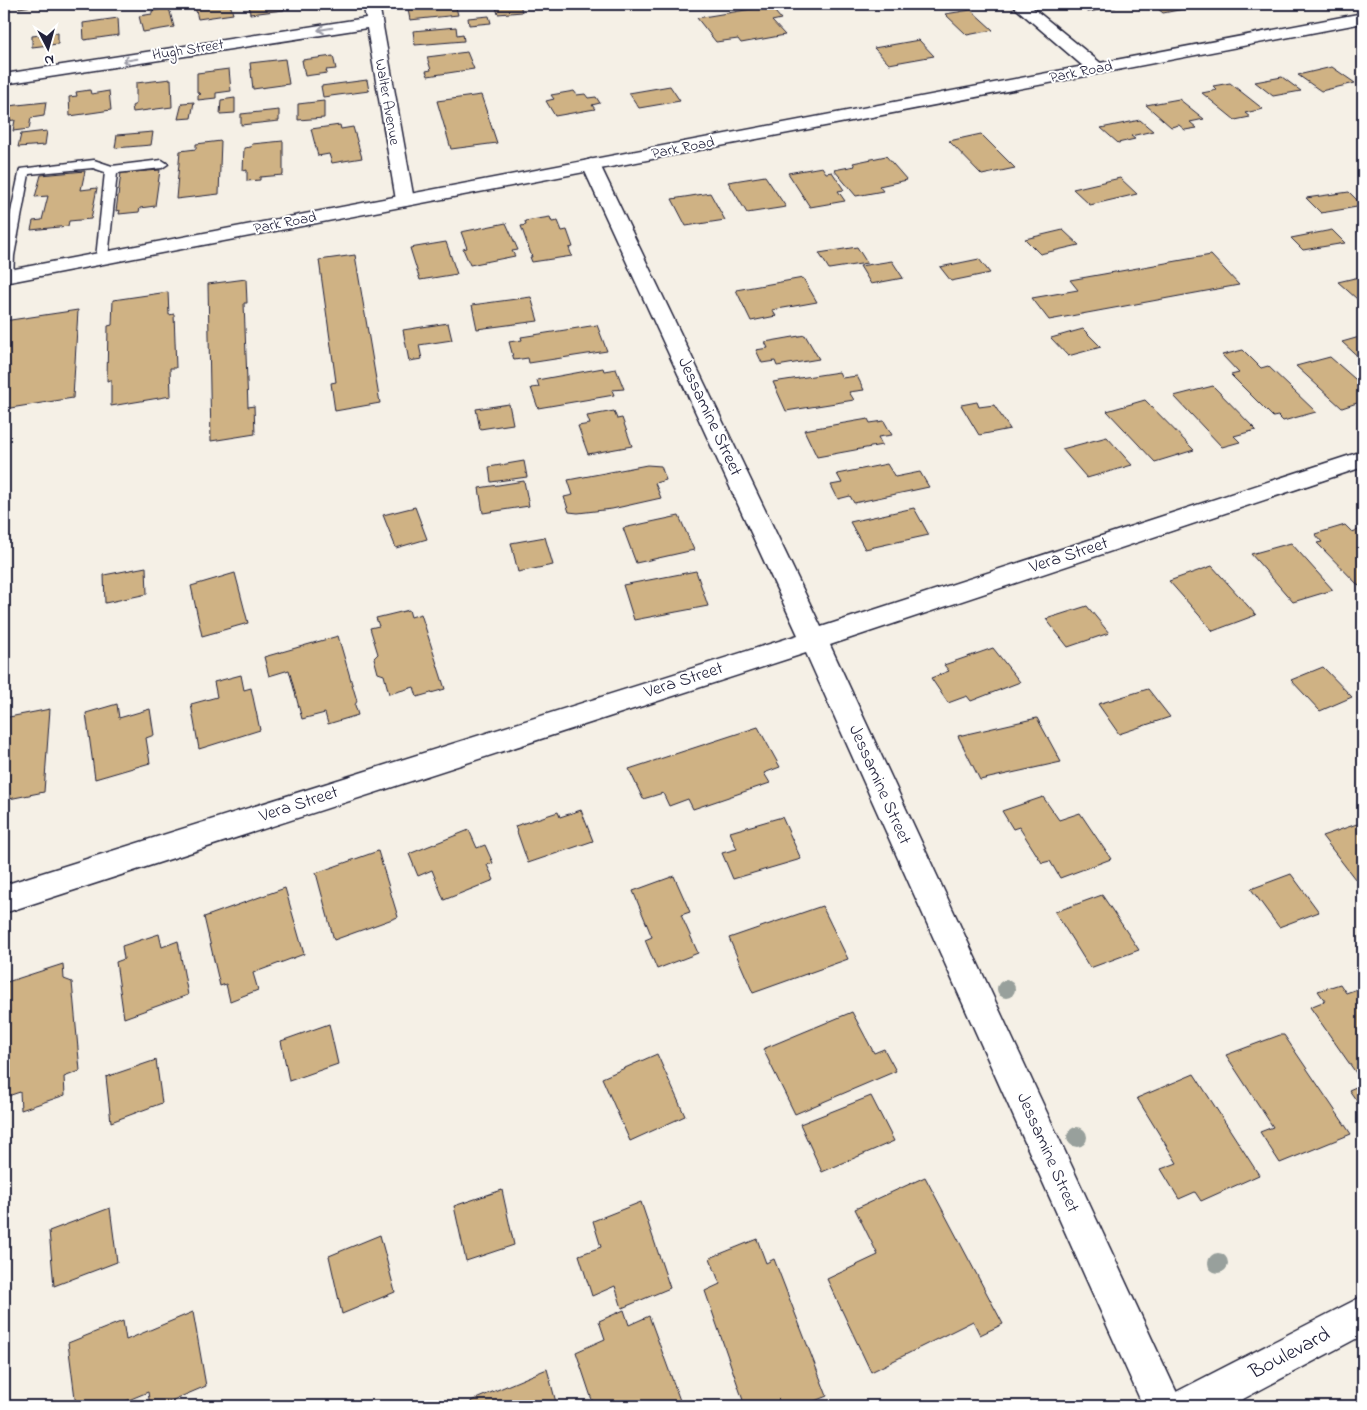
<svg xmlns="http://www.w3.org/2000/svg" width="1367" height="1410" viewBox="0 0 1367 1410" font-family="'Indie Flower',sans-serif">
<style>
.building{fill:#cfb284;stroke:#22223b}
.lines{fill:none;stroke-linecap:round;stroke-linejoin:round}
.service-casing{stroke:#22223b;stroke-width:3}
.minor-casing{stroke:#22223b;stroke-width:3}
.secondary-casing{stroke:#22223b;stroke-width:3}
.service{fill:#fff;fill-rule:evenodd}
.minor{fill:#fff;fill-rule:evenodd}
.secondary{fill:#fff;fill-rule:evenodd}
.tree{fill:#98a09c}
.oneway{stroke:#9c9ca7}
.labels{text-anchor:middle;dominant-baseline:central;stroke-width:4;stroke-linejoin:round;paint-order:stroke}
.far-street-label{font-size:15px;fill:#22223b;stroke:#fff}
.street-label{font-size:18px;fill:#22223b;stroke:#fff}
.near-street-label{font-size:21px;fill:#22223b;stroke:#fff}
</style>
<rect width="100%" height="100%" fill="#f5f0e6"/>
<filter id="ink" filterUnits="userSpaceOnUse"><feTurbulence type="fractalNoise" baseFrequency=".02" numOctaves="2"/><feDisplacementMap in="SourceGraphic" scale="10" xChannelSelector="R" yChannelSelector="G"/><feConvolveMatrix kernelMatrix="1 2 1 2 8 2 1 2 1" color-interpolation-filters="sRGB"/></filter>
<g filter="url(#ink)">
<!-- building -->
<g class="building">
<path d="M19,4H44L19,8Z"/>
<path d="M208,4H230L233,14L198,19L195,7Z"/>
<path d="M249,4H283L284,10L250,14Z"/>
<path d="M407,4H455L458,15L410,20Z"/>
<path d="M495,4H520L522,12L498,14Z"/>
<path d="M1077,4H1112L1116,7L1088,12Z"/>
<path d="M1152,4H1184L1189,8L1163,13Z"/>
<path d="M770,6L781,19L772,21L785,35L741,43L738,39L716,42L697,18Z"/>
<path d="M169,8L174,27L143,32L139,16L152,14V11Z"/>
<path d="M971,10L993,30L967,35L945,14Z"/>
<path d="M489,16L491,23L469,25L468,18Z"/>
<path d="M118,18L119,35L84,40L83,23Z"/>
<path d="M456,27L457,35L463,34L464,41L415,45L413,31Z"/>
<path d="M58,33V44L32,47V36Z"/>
<path d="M919,40L934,56L889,64L874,48Z"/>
<path d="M467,52L474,69L428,76L426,71L431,70L427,57Z"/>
<path d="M333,56L336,69L326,70L327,73L305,76L302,60Z"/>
<path d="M285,59L289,84L253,89L250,63Z"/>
<path d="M1332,67L1355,83L1321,91L1298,75Z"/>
<path d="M229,69L231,91L216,93V98L198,100V95L201,94L197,92V73Z"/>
<path d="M1282,77L1301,91L1273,96L1255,82Z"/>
<path d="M171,79L172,107L133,112L132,106L136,104V83Z"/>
<path d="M367,80L369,91L323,97L321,86Z"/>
<path d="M1230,83L1263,109L1245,113L1250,117L1235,120L1202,93L1217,90L1213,86Z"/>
<path d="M670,86L680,101L639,108L629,93Z"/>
<path d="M90,90L91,94L109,91L111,110L70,116L69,97L77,96L76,92Z"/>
<path d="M574,91L577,95L585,94L588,98L596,97L600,103L592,105L595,109L555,116L546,101L554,99L551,95Z"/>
<path d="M481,95L497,143L451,149L437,101Z"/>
<path d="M235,98V113L220,114L221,100Z"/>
<path d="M1179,99L1204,119L1190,122L1197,128L1185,130L1179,125L1171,127L1146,105Z"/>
<path d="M324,101V118L298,120V104Z"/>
<path d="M46,102L44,116L31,118L29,129L13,131L15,120L5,121L8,106Z"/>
<path d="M194,102L191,118L178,119L182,103Z"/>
<path d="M279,110V121L241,125V114Z"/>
<path d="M1140,120L1153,131L1131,136L1135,139L1118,143L1101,128Z"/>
<path d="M340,125L341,129L353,127L362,158L332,163L329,154L318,156L311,129Z"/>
<path d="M47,131L45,145L18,147L21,134Z"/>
<path d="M153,132L151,145L115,148L117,135Z"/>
<path d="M981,134L1015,168L982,175L949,141Z"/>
<path d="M221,141L219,194L176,199L180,151L196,149V144Z"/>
<path d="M283,141V175L260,177V180L247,181V170L243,171L244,148L251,147L252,144Z"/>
<path d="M886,156L907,180L879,186L883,191L856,196L834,170L855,166L853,163Z"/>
<path d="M822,167L826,173L832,172L844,190L838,191L845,201L810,207L788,173Z"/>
<path d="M160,170L155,206L140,208L139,212L119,214L120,210L116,211L121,173Z"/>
<path d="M85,171L81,190L97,188L91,219L69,221L68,226L31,230L33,221L42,220L48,196L35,197L41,175Z"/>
<path d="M765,176L786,207L747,213L728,182Z"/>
<path d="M1120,178L1137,194L1090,205L1073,189Z"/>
<path d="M1349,192L1363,206L1321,213L1306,198Z"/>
<path d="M710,193L725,220L686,226L672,199Z"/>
<path d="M550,217L552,222L558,221L562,231L567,230L573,247L569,248L572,256L532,262L530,257H532L521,226L526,225L525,221Z"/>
<path d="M506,223L518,250L512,251L515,256L470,265L463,249L467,248L461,232Z"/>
<path d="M1063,230L1079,245L1040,254L1025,239Z"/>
<path d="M1332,230L1345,243L1303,250L1291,238Z"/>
<path d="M446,242L457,274L420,280L410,248Z"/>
<path d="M857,247L867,263L829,269L819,253Z"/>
<path d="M355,255L380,403L335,411L331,383L336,382L319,260Z"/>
<path d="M1211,255L1239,285L1049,320L1032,298L1078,290L1070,280Z"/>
<path d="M979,259L990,273L951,281L940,267Z"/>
<path d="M892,261L903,278L871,284L860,266Z"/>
<path d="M1363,276V297L1357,299L1338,282Z"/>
<path d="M803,278L817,302L772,310L776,316L751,321L736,290Z"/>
<path d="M246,279L247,303H244L248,407L254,406L255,434L211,441L208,284Z"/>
<path d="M168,292L169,315L174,314L176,368H170L171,396L111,406V380L107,381L108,326L112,325L113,300Z"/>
<path d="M531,297L538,321L477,329L472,305Z"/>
<path d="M78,310L73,398L4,409V321Z"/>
<path d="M448,323L452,340L419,345L422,359L409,361L403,330Z"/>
<path d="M597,325L607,351L529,363L528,358L514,360L509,342L522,340L521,337Z"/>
<path d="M1083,329L1101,347L1068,356L1051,338Z"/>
<path d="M805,335L819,359L777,366L775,361L762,363L756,350L768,348L765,342Z"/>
<path d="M1363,336V361L1342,342Z"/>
<path d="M1243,350L1261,368L1268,366L1316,412L1283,421L1278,416L1273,417L1231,375L1239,373L1222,355Z"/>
<path d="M1330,357L1363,386V401L1342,408L1296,366Z"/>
<path d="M603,368L604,371L616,369L624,389L612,390L614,395L538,408L531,388L539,387L537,380Z"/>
<path d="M839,372L842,378L857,376L864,390L849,392L854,400L786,411L773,382Z"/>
<path d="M1213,386L1256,430L1234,436L1240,442L1222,447L1174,396Z"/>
<path d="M1145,400L1194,450L1155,462L1107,411Z"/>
<path d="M977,402L979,407L994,405L1010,429L979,435L961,405Z"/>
<path d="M509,404L513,424L480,429L476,409Z"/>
<path d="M614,411L617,419L622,418L632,446L588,454L578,426L590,424L587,416Z"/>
<path d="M868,419L870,423L884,421L892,435L878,437L882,445L817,457L804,430Z"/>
<path d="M1107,437L1132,465L1087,478L1062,449Z"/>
<path d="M524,461L527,477L491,482L489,467Z"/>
<path d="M887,464L895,477L920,472L929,487L854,503L850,496L838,499L831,485L842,483L837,474Z"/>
<path d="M647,465L661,466L666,480L655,483L661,498L612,509L578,513L569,512L564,497L573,495L568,480Z"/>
<path d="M524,481L529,506L483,513L479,488Z"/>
<path d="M415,507L427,539L396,548L383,515Z"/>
<path d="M914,508L929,535L865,549L850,522Z"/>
<path d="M679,516L694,550L636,563L623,528Z"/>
<path d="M1345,525L1352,532L1361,529L1363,532V590L1317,543L1322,542L1315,534Z"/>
<path d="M545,537L553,565L518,572L511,543Z"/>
<path d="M1291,543L1333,590L1293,602L1251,554Z"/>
<path d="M1212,566L1256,615L1213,631L1169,581Z"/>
<path d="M146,567L147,594L105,603L104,575Z"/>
<path d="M696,571L708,606L634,620L623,585Z"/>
<path d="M235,573L248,623L202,636L191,586Z"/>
<path d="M1087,606L1109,633L1068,647L1046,619Z"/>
<path d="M409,610L411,617L421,614L445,689L417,697L414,687L389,694L384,675L378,673L374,658L378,654L370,628L379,626L376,618Z"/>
<path d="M338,636L357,701L355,705L358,715L328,724L325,713L302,719L289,670L269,676L264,657Z"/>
<path d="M993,648L1020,682L971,701L967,696L948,703L931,678L949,671L944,665Z"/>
<path d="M1323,667L1352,697L1320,711L1291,680Z"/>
<path d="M241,675L244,690L251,688L260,730L199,749L191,704L217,697L214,682Z"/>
<path d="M1148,689L1170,717L1119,734L1098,704Z"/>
<path d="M117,704L119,718L150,709L154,735L146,738L150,763L95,779L86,713Z"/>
<path d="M50,709L44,792L4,800V718Z"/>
<path d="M1037,718L1061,762L980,780L958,736Z"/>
<path d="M758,727L780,767L764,773L770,783L693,809L688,799L669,806L663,793L643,799L629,769Z"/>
<path d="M1043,797L1059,820L1080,813L1111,859L1060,878L1050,861L1042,863L1019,827L1013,829L1002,811Z"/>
<path d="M581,810L593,841L528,863L515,826L558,812L560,817Z"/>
<path d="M782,817L801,859L733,879L722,853L737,849L730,832Z"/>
<path d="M1357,824L1363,832V876L1355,879L1322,836Z"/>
<path d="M469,830L477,848L485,845L493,863L487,865L494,880L444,900L432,870L418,876L409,854Z"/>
<path d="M378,851L398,917L334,940L316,873Z"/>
<path d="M1291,874L1319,912L1279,927L1251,889Z"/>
<path d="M674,876L690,912L681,915L698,953L657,969L645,940L652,937L633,891Z"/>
<path d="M285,888L304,954L253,973L258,990L230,1001L226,984L220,986L204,917Z"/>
<path d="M1102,895L1139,950L1090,968L1055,912Z"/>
<path d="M822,906L848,959L753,993L729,938Z"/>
<path d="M159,934L162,947L178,941L188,995L124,1018L116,962L124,959L122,946Z"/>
<path d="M63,964L64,979L72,982L80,1071L64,1077L65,1095L21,1110L20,1092L8,1096L4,983Z"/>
<path d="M1340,984L1346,993L1363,987V1083L1310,1007L1325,1001L1318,991Z"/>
<path d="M852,1012L874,1053L884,1049L896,1071L795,1114L763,1049Z"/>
<path d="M329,1024L338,1064L289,1081L281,1041Z"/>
<path d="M1280,1035H1284L1351,1134L1280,1163L1260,1132L1273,1127L1226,1055Z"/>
<path d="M657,1054L685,1116L630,1141L602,1078Z"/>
<path d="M156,1060L162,1103L111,1122L106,1077Z"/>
<path d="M1194,1074L1259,1175L1201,1201L1195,1192L1179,1199L1161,1169L1177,1163L1137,1098Z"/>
<path d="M1363,1084V1110L1349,1090Z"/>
<path d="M871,1096L894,1141L822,1172L800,1124Z"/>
<path d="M925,1177L1003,1324L980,1335L973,1321L871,1372L827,1279L878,1255L855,1209Z"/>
<path d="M502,1190L514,1245L466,1261L454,1206Z"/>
<path d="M641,1202L670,1288L622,1308L615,1286L592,1296L579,1255L601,1247L593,1221Z"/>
<path d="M110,1208L117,1262L54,1286L49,1231Z"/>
<path d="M380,1235L395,1292L342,1314L329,1256Z"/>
<path d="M757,1239L766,1263L774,1259L827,1396L802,1406H745L705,1291L720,1284L710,1258Z"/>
<path d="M624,1310L629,1325L649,1316L682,1406H594L576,1352L605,1339L599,1321Z"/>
<path d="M193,1312L206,1386L159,1406H150L148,1392L114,1406H76L68,1343L123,1321L126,1340Z"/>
<path d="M547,1369L557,1406H472L471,1401Z"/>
</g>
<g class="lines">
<!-- service casing -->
<g class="service-casing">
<path id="service" d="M94,160L112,166L162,160L168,164L162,168L117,173L108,258L102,262L96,258L105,172L93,168L29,174L14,256L13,277L12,280H4V245L20,169Z"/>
</g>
<!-- minor casing -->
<g class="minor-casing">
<g id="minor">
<path d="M363,4H379L414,200L412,204L405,206L398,204L396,200L367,28L4,84V74L366,18Z"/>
<path d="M1011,4H1028L1103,65L1105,69L1103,73H1091Z"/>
<path d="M591,159L597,161L600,165L821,627L1363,451V467L830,645L1183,1406H1143L806,653L4,913V885L798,635L582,165L585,161Z"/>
</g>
</g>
<!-- secondary casing -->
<g class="secondary-casing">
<g id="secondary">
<path d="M1363,13V23L4,283V271Z"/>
<path d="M1363,1296V1335L1230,1406H1170L1176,1392Z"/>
</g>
</g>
<!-- service -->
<use href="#service" class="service"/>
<!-- minor -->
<use href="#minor" class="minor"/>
<!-- secondary -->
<use href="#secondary" class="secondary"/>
</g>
<!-- trees -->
<g class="tree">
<circle cx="1006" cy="989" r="9"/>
<circle cx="1077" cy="1137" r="10"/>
<circle cx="1218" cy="1263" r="10"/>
</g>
<!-- one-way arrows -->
<defs><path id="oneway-shaft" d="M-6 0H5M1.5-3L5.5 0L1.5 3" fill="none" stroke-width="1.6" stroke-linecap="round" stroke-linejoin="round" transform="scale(1.25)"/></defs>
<g class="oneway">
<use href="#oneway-shaft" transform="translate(325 29) rotate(171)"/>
<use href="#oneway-shaft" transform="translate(130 60) rotate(171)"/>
</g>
</g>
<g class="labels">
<!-- far-street labels -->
<g class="far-street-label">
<text transform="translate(188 50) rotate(-9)">Hugh Street</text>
<text transform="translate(1081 72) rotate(-11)">Park Road</text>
<text transform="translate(387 102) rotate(80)">Walter Avenue</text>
<text transform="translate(683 148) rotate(-11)">Park Road</text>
<text transform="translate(285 223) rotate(-11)">Park Road</text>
</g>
<!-- street labels -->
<g class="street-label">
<text transform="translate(709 417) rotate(65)">Jessamine Street</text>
<text transform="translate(1069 556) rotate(-18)">Vera Street</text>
<text transform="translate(684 681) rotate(-18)">Vera Street</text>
<text transform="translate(879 785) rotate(66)">Jessamine Street</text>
<text transform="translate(299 805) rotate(-18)">Vera Street</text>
<text transform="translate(1047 1153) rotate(66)">Jessamine Street</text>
</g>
<!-- near-street labels -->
<g class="near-street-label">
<text transform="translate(1290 1354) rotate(-28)">Boulevard</text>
</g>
</g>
<!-- margin -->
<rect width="1367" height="1410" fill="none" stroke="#fff" stroke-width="20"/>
<rect x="10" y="10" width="1347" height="1390" fill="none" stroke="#22223b" stroke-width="2" filter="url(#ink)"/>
<!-- north arrow -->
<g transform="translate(48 48) rotate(174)" stroke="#ffffff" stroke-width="4" paint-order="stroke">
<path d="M0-4L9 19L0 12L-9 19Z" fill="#22223b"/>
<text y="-8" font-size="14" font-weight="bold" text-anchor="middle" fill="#22223b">N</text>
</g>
</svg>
